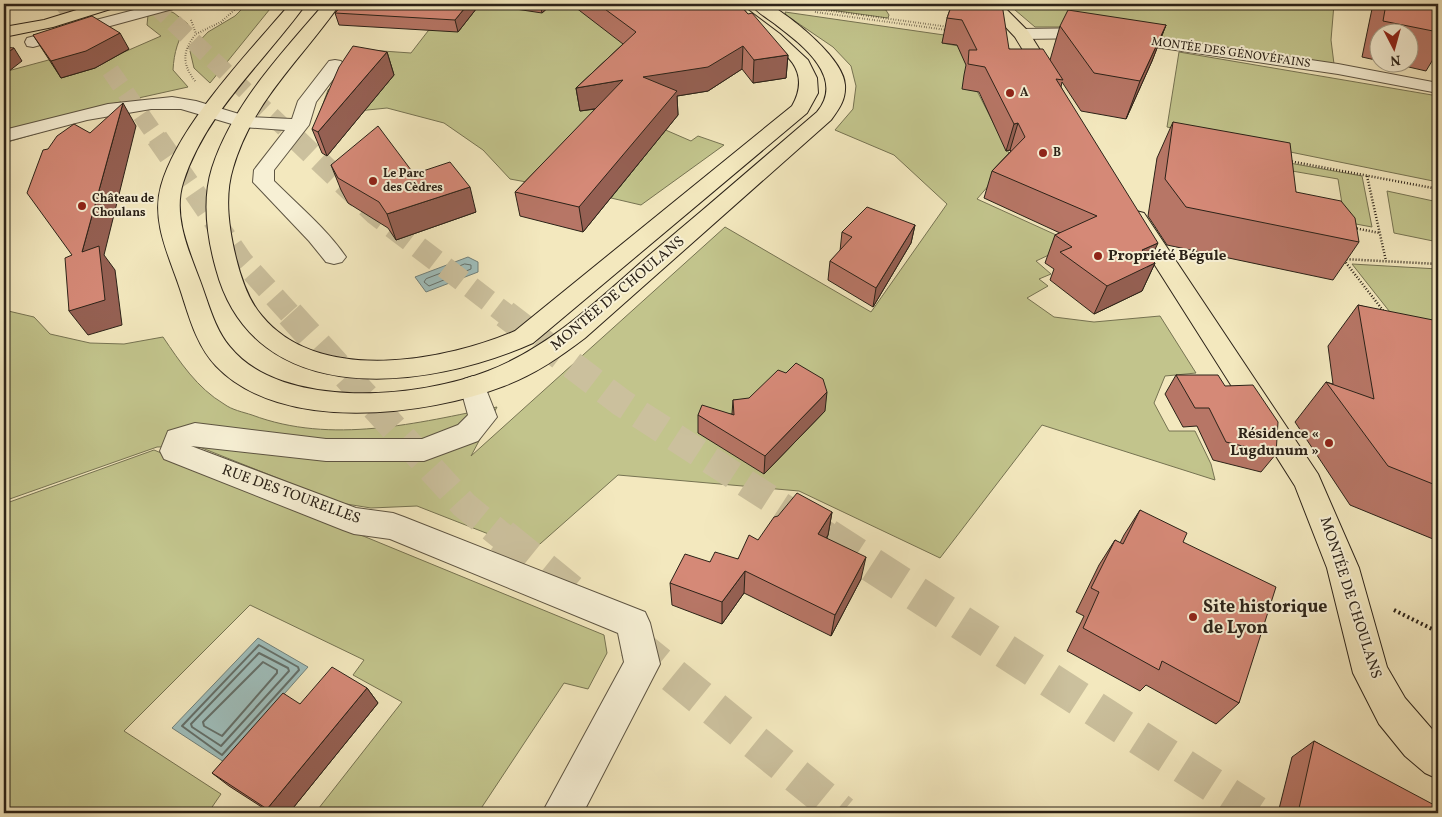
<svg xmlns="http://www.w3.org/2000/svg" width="1442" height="817" viewBox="0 0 1442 817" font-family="Vollkorn,serif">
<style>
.green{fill:#c2c48c;stroke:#767352}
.water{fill:#9fbebb;stroke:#71807a}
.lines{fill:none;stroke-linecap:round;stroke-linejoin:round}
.shore-far1{stroke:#65706a;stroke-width:1}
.shore{stroke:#65706a;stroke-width:2}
.highway-tunnel-far3{stroke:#cbc09d;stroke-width:18;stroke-dasharray:18 9;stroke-linecap:butt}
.highway-tunnel-far2{stroke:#cbc09d;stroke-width:22;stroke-dasharray:22 11;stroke-linecap:butt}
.highway-tunnel-far1{stroke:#cbc09d;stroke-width:28;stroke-dasharray:28 14;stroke-linecap:butt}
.highway-tunnel{stroke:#cbc09d;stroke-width:35;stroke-dasharray:35 18;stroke-linecap:butt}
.minor-casing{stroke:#5d5442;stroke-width:2}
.major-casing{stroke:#2b2218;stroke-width:2}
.path-far2{stroke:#2b2218;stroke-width:2;stroke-dasharray:0.5 2;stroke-linecap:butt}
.path-far1{stroke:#2b2218;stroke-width:2.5;stroke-dasharray:1 2;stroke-linecap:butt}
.path{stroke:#2b2218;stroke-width:4;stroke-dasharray:2 3;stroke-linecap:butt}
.minor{fill:#f7f0d5;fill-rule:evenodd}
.major{fill:#f3e8be;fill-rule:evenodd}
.wall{fill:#b77666;stroke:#2b2218}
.shaded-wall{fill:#956053;stroke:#2b2218}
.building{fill:#d58977;stroke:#2b2218}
.poi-dot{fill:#8f2418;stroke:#f7f0d5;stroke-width:2}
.labels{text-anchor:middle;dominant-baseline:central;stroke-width:4;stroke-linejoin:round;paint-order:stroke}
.far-street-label{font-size:12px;fill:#2b2218;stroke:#f7f0d5}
.far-poi-label{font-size:12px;font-weight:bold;fill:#2b2218;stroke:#f7f0d5;text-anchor:start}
.poi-label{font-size:15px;font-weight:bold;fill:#2b2218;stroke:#f7f0d5;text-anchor:start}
.street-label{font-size:15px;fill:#2b2218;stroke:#f7f0d5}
.near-poi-label{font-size:18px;font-weight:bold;fill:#2b2218;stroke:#f7f0d5;text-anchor:start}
</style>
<rect width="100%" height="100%" fill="#f3e8be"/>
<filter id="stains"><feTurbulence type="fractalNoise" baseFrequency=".004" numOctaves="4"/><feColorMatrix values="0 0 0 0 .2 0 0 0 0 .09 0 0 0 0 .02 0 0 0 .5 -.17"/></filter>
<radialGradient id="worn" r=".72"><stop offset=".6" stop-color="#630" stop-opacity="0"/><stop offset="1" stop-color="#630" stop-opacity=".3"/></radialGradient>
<!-- green -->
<g class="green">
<path d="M247,4H274L210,83L194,68L190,51L208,32L235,16Z"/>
<path d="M464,4H648L624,112L691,141L698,136L724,145L641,205L611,198L647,153L590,141L548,186L510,179L483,150L444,123L387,108L319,115L328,90L368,50L411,53L428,31Z"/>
<path d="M788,4H882L889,15L888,18Z"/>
<path d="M1008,4H1334L1331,40L1334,64L1092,27H1035Z"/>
<path d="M167,10L174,13L188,24C178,39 174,52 173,70L188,87L98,107L73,123L4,143V72L93,48L122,53L161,36L147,25L148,15Z"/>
<path d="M785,12L944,35L942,43L975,49L974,85L1018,171L990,184L977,199L1065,239L1068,246L1036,261L1051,274L1039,279L1048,286L1027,298L1054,317L1094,322L1160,316L1196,373L1165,376L1154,403L1169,431H1195L1211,464L1215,480L1042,425L940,558L799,491L618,475L532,551L417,506L371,508L340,503L197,446L157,447L4,501V310L34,317L50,334L90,343L124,344L163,337C180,362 197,388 224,404C232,410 243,412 252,415C332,445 417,423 497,407L471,456L725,227L871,312L947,204L894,155L835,130L853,109L856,86L851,66L833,47L786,15Z"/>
<path d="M1179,52L1438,96V182L1167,127Z"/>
<path d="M1267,159L1362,176L1372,227L1345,222L1338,179L1292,171Z"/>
<path d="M1387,191L1438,202V242L1394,233Z"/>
<path d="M1352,264L1438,269V373Z"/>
<path d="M154,450L604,635L607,653L588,689L564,683L478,813H315L402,702L353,675L364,660L250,605L124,731L221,794L208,813H108L99,810L96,813H4V504Z"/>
</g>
<!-- water -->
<g class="water">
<path d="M468,257L478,262V272L426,292L415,277Z"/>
<path d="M258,638L308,667L224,762L172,728Z"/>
</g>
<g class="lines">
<!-- shore-far1 -->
<path class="shore-far1" d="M465,264L471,265V269L429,286L424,282L426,279Z"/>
<!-- shore -->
<g class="shore">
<path d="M259,645L298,667L299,670L222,755L182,726Z"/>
<path d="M259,653L288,668L289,671L221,746L192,727L191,724Z"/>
<path d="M263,662L277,670V673L222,736L204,726L203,722Z"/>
</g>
<!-- highway-tunnel-far3 -->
<g class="highway-tunnel-far3">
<path d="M64,4L158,139"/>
<path d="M154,4L296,139"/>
</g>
<!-- highway-tunnel-far2 -->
<g class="highway-tunnel-far2">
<path d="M157,138L242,261L291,315"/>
<path d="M295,138L375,214L507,315"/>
</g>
<!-- highway-tunnel-far1 -->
<g class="highway-tunnel-far1">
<path d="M290,314L464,505L503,537"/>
<path d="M505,314L622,403L829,537"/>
</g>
<!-- highway-tunnel -->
<g class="highway-tunnel">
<path d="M502,536L577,597"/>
<path d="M827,536L1256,813"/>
<path d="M632,642L842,813"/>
</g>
<!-- minor casing -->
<g class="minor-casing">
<g id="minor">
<path d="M157,4H182L180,7L33,47L27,46L25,42L27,38Z"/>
<path d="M1094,28L1338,64L1438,83V93L1338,74L1094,38L1022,39L1016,37L1014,34L1016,31L1022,29Z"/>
<path d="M335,60L341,61L344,65L316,102L309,125L274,170V181C298,205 326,228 346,257L342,262L334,264L326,262L309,241L253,182L254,170L285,130L242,127L181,109H151L87,120L4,142V130L108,104L172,97L196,101L249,117L292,119L298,101L329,61Z"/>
<path d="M473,376L482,379L497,417L478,441L424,461H326L191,446L356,508L393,513L404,517L645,612L650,623L660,664L583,813H542L624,662L618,633L390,539L354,534L343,530L164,459L160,451L168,431L195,423L326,439H422L458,425L468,415L460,386L464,379Z"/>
</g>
</g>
<!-- major casing -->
<g class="major-casing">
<g id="major">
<path d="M96,4H119L117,7L53,27L4,37V27L44,20Z"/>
<path d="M290,4H306C264,62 205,113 183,183C173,215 188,249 199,278C208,301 214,328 230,347C282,411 420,398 488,371C550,347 598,300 647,257C704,209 761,160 817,112C846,77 801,44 775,24C767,18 756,12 751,4C757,4 765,2 770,5C793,18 844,59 845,85C846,100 839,109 831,120L585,338C560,357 534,375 504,386C426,416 281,434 216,366C196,345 189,316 180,289C169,256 151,221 161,186C178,125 249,52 290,4Z"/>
<path d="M324,4H340C301,60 253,100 233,168C224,197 229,229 236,258C241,278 248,300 262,316C319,385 445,361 515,331L792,106C823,51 743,38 723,4H740L780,34L808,60L817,78L818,93L807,113L533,343C428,390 254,412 216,269C207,237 202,200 212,168C233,104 281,54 324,4Z"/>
<path d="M984,4H1001L1028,31L1060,82L1057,86H1045L1015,37Z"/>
<path d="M1136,211L1144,213L1318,474L1359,568L1387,667L1405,698L1438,736V779L1425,773L1405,756L1379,724L1353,673L1327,568L1295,486L1125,218L1128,213Z"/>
</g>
</g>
<!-- path-far2 -->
<g class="path-far2">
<path d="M809,8L949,27"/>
<path d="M1092,8L1099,4"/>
<path d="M815,12L947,30"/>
<path d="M191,20L196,34L221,22L241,4"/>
<path d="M195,81C182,64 182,51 196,34"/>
</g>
<!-- path-far1 -->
<g class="path-far1">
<path d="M1289,161L1438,189"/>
<path d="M1367,176L1386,261"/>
<path d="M1354,228L1380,233"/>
<path d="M1385,313L1343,259L1438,264"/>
</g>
<!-- path -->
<path class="path" d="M1394,610L1438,632"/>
<!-- minor -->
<use href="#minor" class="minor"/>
<!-- major -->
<use href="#major" class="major"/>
</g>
<!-- wall -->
<g class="wall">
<path d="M343,4H480L458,32L339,25L335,13Z"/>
<path d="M495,4H552L542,13L496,6Z"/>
<path d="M571,4H739L748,14L788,55L786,78L753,83L742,69L708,91L677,96L678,115L583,232L520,216L515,192L596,109L580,111L576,88L623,44Z"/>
<path d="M952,4L1009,49L1050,60L1060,26L1166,25L1152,61L1126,119L1081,111L1062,82L1061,87L1151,259L1155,263L1142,291L1094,314L1050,280L1054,269L1045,263L1055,235L1060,233L984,198L992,171L1011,151L1010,150L1006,151L979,92L962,89L964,75L966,65L957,45L942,43L947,18Z"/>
<path d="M1373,4H1438V51L1426,71L1387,62H1410V32H1380V61L1362,57Z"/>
<path d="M33,35L129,49L95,68L61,78Z"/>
<path d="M387,52L394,75L327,156L322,153L312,129Z"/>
<path d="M1173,122L1296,192L1359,242L1333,280L1167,245L1148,216L1157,158Z"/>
<path d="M331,165L414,174L476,212L396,240L388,228L348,203L341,190Z"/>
<path d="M915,225L911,243L873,307L828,280L830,261L840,251L842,232Z"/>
<path d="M1358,305L1438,326V535L1433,539L1350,505L1295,422L1326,382L1333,384L1328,346Z"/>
<path d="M1176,375L1225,386L1276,454L1261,472L1213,460L1197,426L1183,427L1165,394Z"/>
<path d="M733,400L825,411L764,474L698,433V415L732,414Z"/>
<path d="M1140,510L1183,542L1239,703L1216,724L1146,685L1140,691L1067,651L1084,616L1076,612L1099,565L1115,540L1120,543L1124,535Z"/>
<path d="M832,512L828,535L827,538L861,579L831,636L744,593L722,624L672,605L670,583L710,562L738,559L758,540Z"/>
<path d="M367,688L378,703L289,813H271L229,786L212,773L300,704Z"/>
<path d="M1314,741L1438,813H1278L1292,757Z"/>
</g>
<!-- shaded-wall -->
<g class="shaded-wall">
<path d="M468,4H480L458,32L455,20Z"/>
<path d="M540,4H552L542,13Z"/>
<path d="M1166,25L1152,61L1126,119L1140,81Z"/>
<path d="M120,33L129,49L95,68L61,78L51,61Z"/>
<path d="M743,46L742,69L708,91L677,96L678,115L583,232L579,207L643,77Z"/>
<path d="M14,48L22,61L4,75V55Z"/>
<path d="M387,52L394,75L327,156L318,132Z"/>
<path d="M788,55L786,78L753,83L754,60Z"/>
<path d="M623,80L626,104L580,111L576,88Z"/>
<path d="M123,103L136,126L104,255L115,270L122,325L88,335L69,311L82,252Z"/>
<path d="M1018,123L1010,150L1006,151L1014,124Z"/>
<path d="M470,187L476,212L396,240L387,214Z"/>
<path d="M915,225L911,243L873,307L876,288Z"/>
<path d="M1158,243L1147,267L1155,263L1142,291L1094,314L1107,286L1142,250Z"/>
<path d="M827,392L825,411L764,474L765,456Z"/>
<path d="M832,512L828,535L814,556L818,534Z"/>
<path d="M866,557L861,579L831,636L835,615Z"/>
<path d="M745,571L744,593L722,624V602Z"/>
<path d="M367,688L378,703L289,813H273L267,809Z"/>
</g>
<!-- building -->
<g class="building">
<path d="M343,4H468L455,20L335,13Z"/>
<path d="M598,4H739L748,14L752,13L788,55L754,60L743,46L708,67L643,77L677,91L579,207L515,192L623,80L576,88L636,32Z"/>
<path d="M952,4H1002L1009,49H1043L1063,80L1056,79L1158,243L1142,250L1155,263L1107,286L1060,252L1072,247L1055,235L1097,216L992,171L1025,137L1018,123L1014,124L985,67L968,64L969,50H977L962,20L947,18Z"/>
<path d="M1386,4H1438V32L1383,21Z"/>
<path d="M1068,10L1166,25L1140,81L1094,73L1060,26Z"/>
<path d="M92,16L120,33L86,51L51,61L33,35Z"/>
<path d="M353,46L387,52L318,132L312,129L339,67Z"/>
<path d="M4,47L14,48L4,55Z"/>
<path d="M123,103L82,252L99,246L105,300L69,311L65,258L72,255L27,193L43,150L48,149L57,136L74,124L90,133Z"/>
<path d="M1173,122L1290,143L1296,192L1341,201L1355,218L1359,242L1186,207L1165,179Z"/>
<path d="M378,126L414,174L450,162L470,187L387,214L379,202L338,178L331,165Z"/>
<path d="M867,207L915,225L876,288L830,261L852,237L842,232Z"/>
<path d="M1358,305L1433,320L1438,326V486L1388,466L1326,382L1374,399Z"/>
<path d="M796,363L823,379L827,392L765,456L698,415L702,405L734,415L733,400L749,398L778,370L786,373Z"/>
<path d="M1176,375H1218L1225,386L1253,385L1278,422L1276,454L1226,442L1209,408H1195Z"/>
<path d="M797,493L832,512L818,534L866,557L835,615L745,571L722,602L670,583L685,554L710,562L715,552L738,559L749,535L758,540L774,517L778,516Z"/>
<path d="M1140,510L1187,533L1183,542L1276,587L1239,703L1162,661L1159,670L1083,628L1099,592L1091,588L1115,540L1123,544Z"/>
<path d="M332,667L367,688L267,809L212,773L283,693L300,704Z"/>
<path d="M1314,741L1438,807V813H1298Z"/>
<path d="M49,808L61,813H45Z"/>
</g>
<!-- markers -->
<g class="poi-dot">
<circle cx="1010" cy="93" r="5"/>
<circle cx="1043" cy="153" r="5"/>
<circle cx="373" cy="181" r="5"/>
<circle cx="82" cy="206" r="5"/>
<circle cx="1098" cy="256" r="5"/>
<circle cx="1329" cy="443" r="5"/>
<circle cx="1193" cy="617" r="5"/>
</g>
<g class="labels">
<!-- far-street labels -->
<g class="far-street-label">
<text transform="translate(1231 53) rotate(8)">MONTÉE DES GÉNOVÉFAINS</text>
</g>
<!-- far-poi labels -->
<g class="far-poi-label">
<text x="1020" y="93">A</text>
<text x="1053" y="153">B</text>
<text x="383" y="174">Le Parc<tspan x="383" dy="14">des Cèdres</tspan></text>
<text x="92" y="199">Château de<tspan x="92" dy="14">Choulans</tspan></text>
</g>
<!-- poi labels -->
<g class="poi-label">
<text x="1108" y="256">Propriété Bégule</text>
<text x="1319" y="434" text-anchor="end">Résidence «<tspan x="1319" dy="17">Lugdunum »</tspan></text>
</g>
<!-- street labels -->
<g class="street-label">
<text transform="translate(618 294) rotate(-40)">MONTÉE DE CHOULANS</text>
<text transform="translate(291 495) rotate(20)">RUE DES TOURELLES</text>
<text transform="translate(1350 598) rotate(72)">MONTÉE DE CHOULANS</text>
</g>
<!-- near-poi labels -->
<g class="near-poi-label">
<text x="1203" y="607">Site historique<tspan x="1203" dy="21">de Lyon</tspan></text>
</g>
</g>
<!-- margin -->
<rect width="1442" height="817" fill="none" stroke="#f3e8be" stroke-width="20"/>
<rect x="5" y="5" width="1432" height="807" fill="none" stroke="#2b2218" stroke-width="2.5"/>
<rect x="10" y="10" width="1422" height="797" fill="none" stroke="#2b2218"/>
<!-- north arrow -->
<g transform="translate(1394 48) rotate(174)"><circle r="24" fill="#f7f0d5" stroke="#a59e89"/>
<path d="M0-4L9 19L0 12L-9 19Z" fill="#8f2418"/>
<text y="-8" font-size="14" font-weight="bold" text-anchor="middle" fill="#2b2218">N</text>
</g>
<rect width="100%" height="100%" filter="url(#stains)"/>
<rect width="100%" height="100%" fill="url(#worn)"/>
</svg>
